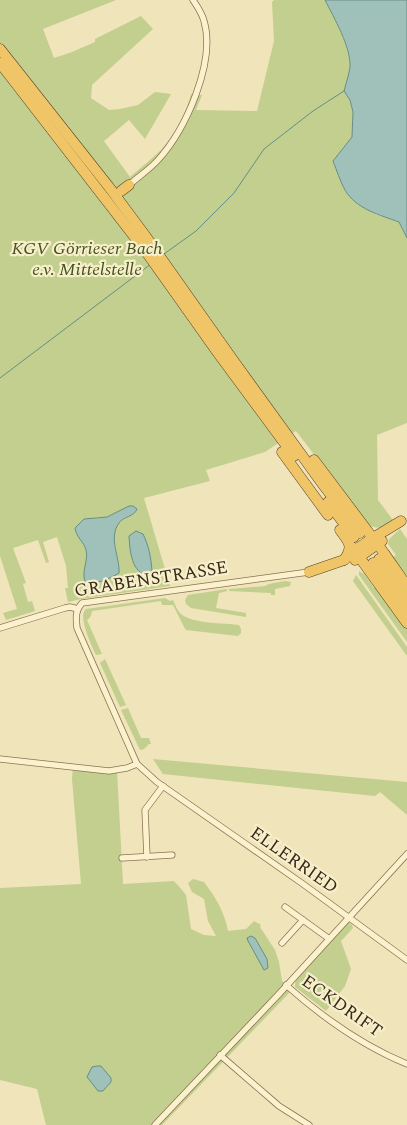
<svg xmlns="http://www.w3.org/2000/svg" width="407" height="1125" viewBox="0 0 407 1125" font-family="Spectral,serif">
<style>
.green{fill:#c2cf8e;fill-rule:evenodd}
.water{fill:#9fc1b9;stroke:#668e87}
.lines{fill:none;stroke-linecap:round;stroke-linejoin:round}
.stream{stroke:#668e87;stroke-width:1}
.minor-casing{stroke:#887354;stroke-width:7}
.trunk-casing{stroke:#554029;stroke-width:11}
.minor{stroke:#fbf1cd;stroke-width:5.5}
.trunk{stroke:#f0c568;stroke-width:10}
.labels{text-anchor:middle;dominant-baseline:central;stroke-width:4.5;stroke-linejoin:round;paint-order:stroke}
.park-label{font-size:18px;font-style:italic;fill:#43541f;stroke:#f7eeca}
.street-label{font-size:18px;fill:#36291a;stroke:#f7eeca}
</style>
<rect width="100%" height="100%" fill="#f0e4ba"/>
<!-- green -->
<g class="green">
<path d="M0,0H116L43,29L54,58L72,52L95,42V39L141,16L153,29L92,85L91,98L109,110L120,109L138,105L155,92L171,94L145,139L129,120L104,141L130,177C140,168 152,159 162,149C175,135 187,111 191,94L202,95L196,110L257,111L274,41L272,2L274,0H325C334,18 350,47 350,67C349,75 346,83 344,91L350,100L353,112L352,137L333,161L346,192L375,214L399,222L407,238V423L377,435L378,500L393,520L380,528L369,526L296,431L265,452L206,470L210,481L144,498L170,586L81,599L68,602L65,588H68L66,566L57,537L43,542L49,562L46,563L38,540L13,548L26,583L23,584L28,602L32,601L35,611L6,620L3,613L17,609L0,556ZM129,506L128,517C103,529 120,554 119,573L101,582L84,571C89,552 87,549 76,533L96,517H107Z"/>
<path d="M400,529L407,539V580L392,558L396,555L388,544L389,539Z"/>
<path d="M359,571L364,574L374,588L376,586L407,628V642L359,575Z"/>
<path d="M356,575L407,647V656L353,581Z"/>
<path d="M285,581L291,582L290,586L275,589V595H271V593L229,591V589L265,586L269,584Z"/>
<path d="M227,589V591L219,593L216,608L246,613V617L191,608L186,604L185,600L188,595Z"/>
<path d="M165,598L170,601L173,600C175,605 177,610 181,614C193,624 223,623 239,625L241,629V633L238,636L186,630L184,627L173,605H162L161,601L92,611C91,616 91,617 87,620L102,654L96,655C92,647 80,620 84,612C84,611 85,610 86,609Z"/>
<path d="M105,659L126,705L120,707L100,663Z"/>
<path d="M128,708L141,738H149L151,744H149L144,749L140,750L121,710Z"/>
<path d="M153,759L407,782V815L380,792L375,796L163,774Z"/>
<path d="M73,767L117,771L123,884L174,881L182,890L186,895L191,929L204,935L216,936L208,921L204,899L192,892L188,883L193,879L204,882C216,898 224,911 228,931L246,929L254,921L261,925L260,927L275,950L279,962L282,981L292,990L162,1125H46L37,1089L0,1080V888L81,884L72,779Z"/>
<path d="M346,920L352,925L353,928L341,941L351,969L345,986L326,1011L295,987L296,974Z"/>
</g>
<!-- water -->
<g class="water">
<path d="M325,0H407V238L399,222C380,215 356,209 345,190C340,181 337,171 333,161L352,137L353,112L350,100L344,91C346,83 349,75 350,67C351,47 334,18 325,0Z"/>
<path d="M129,506H133L137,509C134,517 124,516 119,523C108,538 120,557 119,573C109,579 98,584 86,583C80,573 89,561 86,550C84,542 76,537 75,528L84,519L107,517Z"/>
<path d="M136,531L143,534C149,546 151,558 152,571L149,576C131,573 130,551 129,536Z"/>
<path d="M251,936L255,938L267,959L268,968L264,970L248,941L247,938Z"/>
<path d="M97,1066H101L111,1078V1082L103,1091H98L87,1077L92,1067Z"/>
</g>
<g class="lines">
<!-- stream -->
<g class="stream">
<path d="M164,254L196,231L234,193L264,149L313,111L344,91"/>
<path d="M0,378L151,264"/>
</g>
<!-- minor casing -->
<g class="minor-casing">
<g id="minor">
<path d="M129,185C138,177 150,169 158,160C186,129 216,62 204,21C202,13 197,6 193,0"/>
<path d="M309,572L82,603C75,611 76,618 77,628L137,764L157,782L303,884L407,960"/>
<path d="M0,628L65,608L70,607L78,609"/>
<path d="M0,759L109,771L127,768L137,764"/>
<path d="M147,857L145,810L163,786"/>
<path d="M122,858L172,855"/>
<path d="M285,907L328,938"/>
<path d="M282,943L303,920"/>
<path d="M286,985C322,1017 363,1046 407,1064"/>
<path d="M220,1055L279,1106L309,1125"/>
<path d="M155,1125L279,994L407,854"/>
</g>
</g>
<!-- trunk casing -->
<g class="trunk-casing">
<g id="trunk">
<path d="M0,49L109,187L144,234L230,356L324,486L360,533"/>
<path d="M0,63L147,253L218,353L294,456"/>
<path d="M121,191L129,185"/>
<path d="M282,452L328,515"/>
<path d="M314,460L384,553L407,586"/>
<path d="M328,502L354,537"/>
<path d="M340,530C349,542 354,546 344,560"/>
<path d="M352,547L407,623"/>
<path d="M379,559L407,598"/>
<path d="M355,560L382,541"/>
<path d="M373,563L407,611"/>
<path d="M309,572L344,560L355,550L373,538L401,521"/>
</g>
</g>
<!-- minor -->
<use href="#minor" class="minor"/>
<!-- trunk -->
<use href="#trunk" class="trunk"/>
</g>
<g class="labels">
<!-- park labels -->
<g class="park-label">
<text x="87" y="248">KGV Görrieser Bach<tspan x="87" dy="21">e.v. Mittelstelle</tspan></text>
</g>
<!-- street labels -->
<g class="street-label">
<text transform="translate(151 579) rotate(-9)">GRABENSTRASSE</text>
<text transform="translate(294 860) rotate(35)">ELLERRIED</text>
<text transform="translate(342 1006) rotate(35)">ECKDRIFT</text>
</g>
</g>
</svg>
